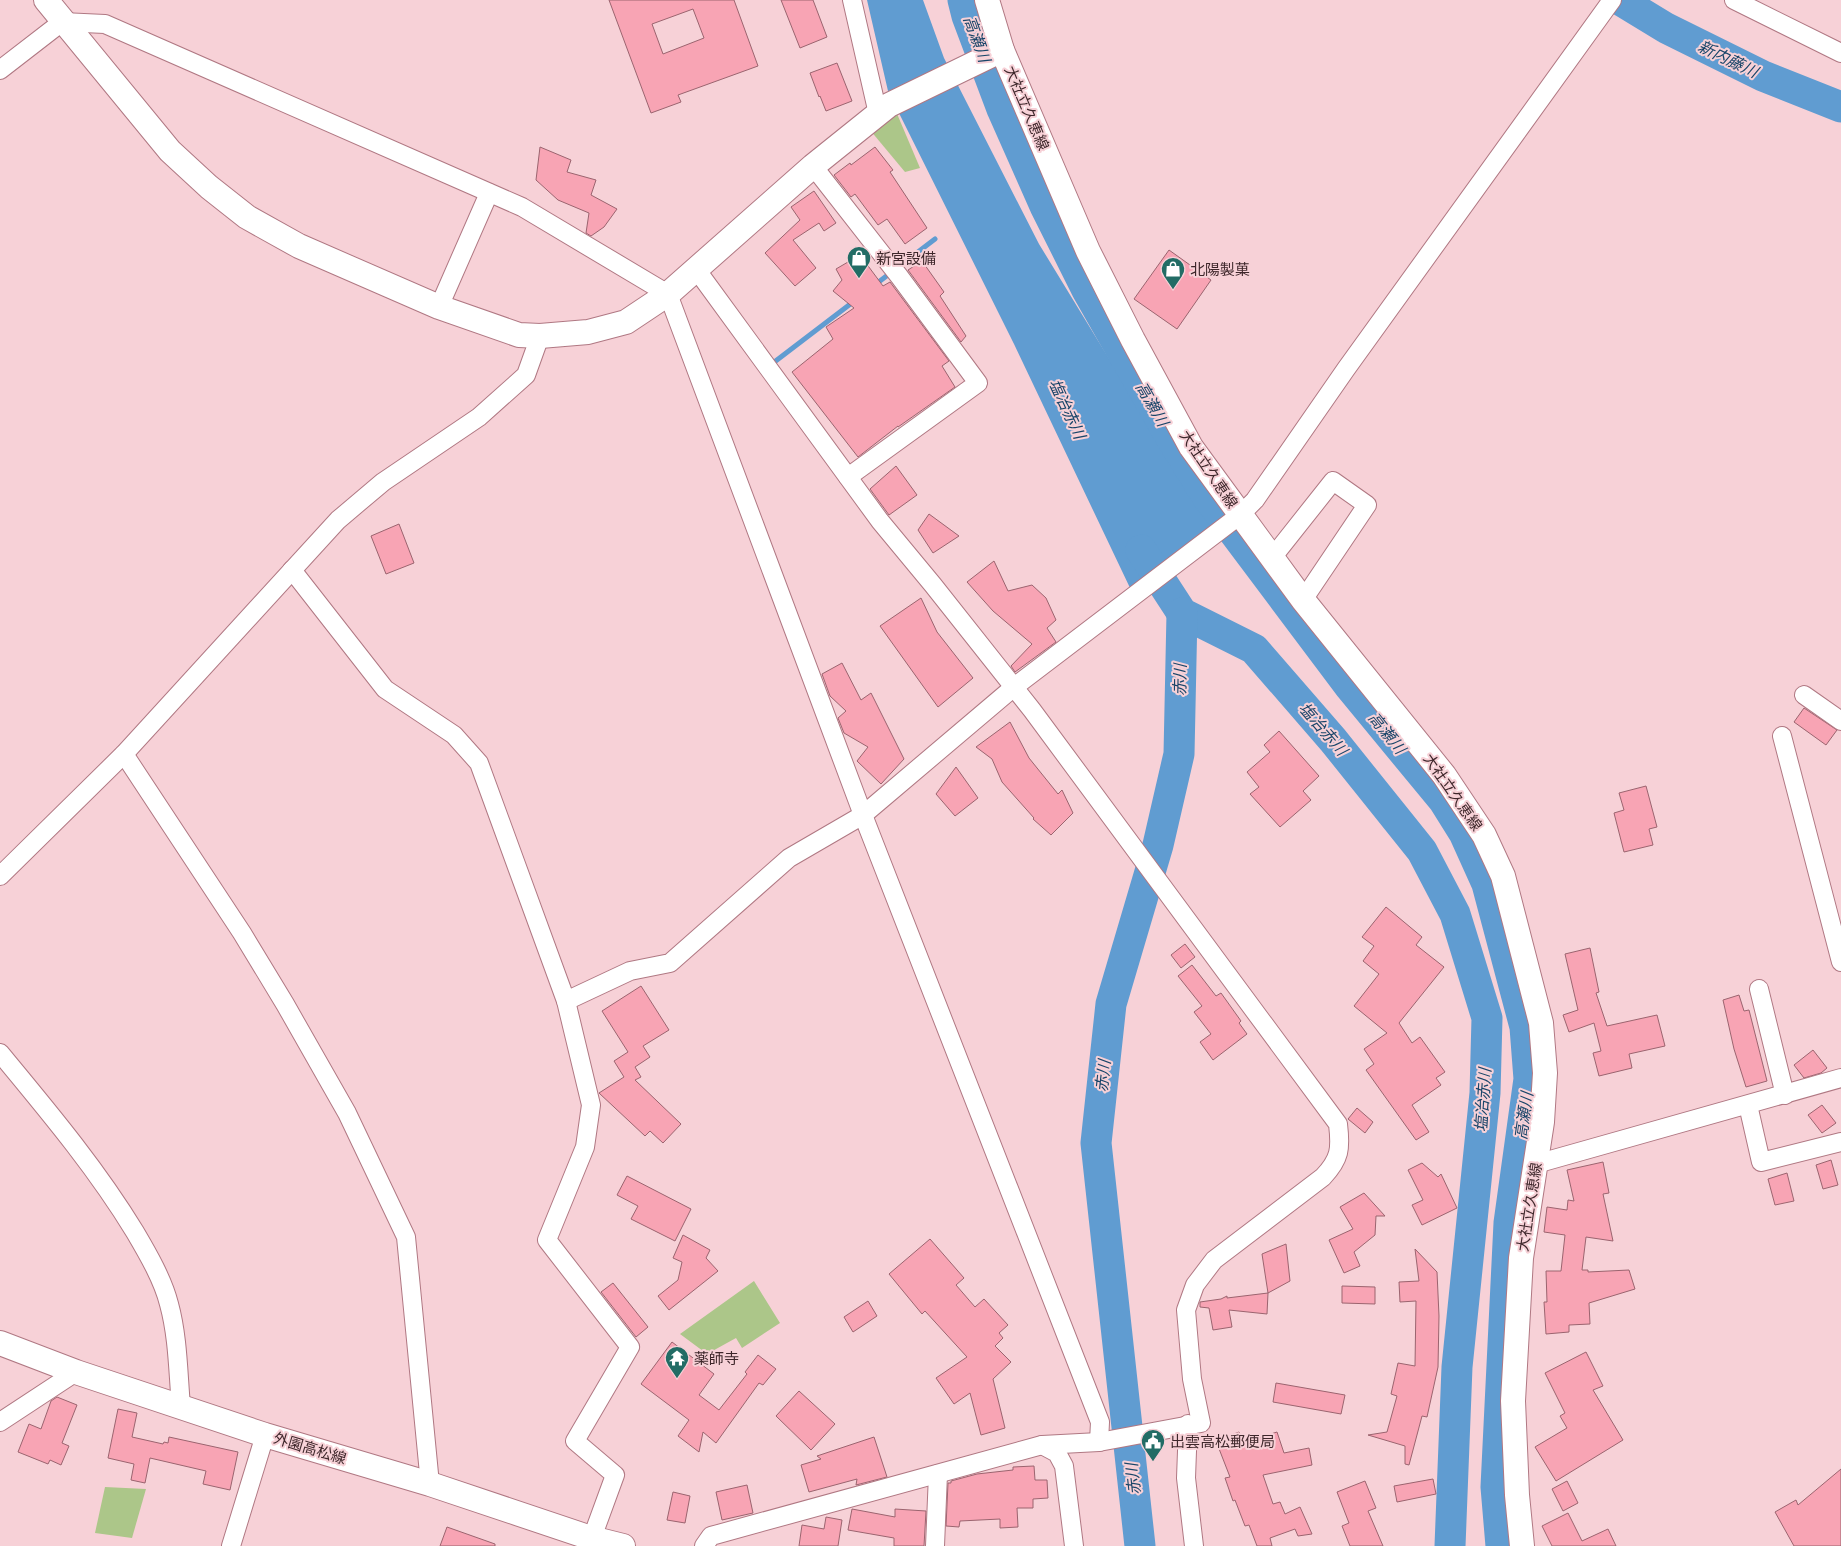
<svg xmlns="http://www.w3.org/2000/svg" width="1841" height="1546" viewBox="0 0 1841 1546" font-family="'Space Grotesk','Noto Sans JP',sans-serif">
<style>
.green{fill:#acc689}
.water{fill:#609cd1}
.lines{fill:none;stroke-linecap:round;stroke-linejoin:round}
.stream{stroke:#609cd1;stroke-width:5}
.river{stroke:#609cd1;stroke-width:31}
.building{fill:#f8a4b4;stroke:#9b646f;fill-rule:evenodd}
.street-casing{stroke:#b07883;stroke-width:20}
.secondary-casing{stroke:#b07883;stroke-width:26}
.street{stroke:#fff;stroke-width:18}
.secondary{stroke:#fff;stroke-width:24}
.labels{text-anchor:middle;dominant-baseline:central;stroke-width:4;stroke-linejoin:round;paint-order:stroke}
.street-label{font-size:15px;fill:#3e272b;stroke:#f7d1d7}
.poi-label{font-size:15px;fill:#3e272b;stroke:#f7d1d7;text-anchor:start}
.water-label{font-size:16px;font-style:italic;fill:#194569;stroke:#f7d1d7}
</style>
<rect width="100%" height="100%" fill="#f7d1d7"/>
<!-- green -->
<g class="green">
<path d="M895,109L920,168L905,172L865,124Z"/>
<path d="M754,1281L780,1323L742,1348L736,1338L707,1354L680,1334Z"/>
<path d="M105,1487L146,1489L132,1538L95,1533Z"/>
</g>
<!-- water -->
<path class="water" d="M867,0H923L944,58L1039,244L1213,529L1131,590L1014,344L888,91Z"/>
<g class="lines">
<!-- stream -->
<g class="stream">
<path d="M876,284L935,239"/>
<path d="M773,363L853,302"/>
</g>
<!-- river -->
<g class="river">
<path d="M963,0L967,16L1002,109L1045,206L1087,290L1173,441L1206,495L1350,687L1444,801L1464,833L1487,884L1525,1027L1529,1079L1509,1223L1496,1487L1501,1546"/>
<path d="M1620,0L1666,28L1763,76L1841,107"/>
<path d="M1141,550L1182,613L1254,649L1333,740L1422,851L1455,914L1487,1018L1485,1093L1457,1367L1450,1546"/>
<path d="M1140,1546L1096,1143L1111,1004L1158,845L1179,754L1182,613"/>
</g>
</g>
<!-- building -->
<g class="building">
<path d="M609,0H734L758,66L678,95L681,102L651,113ZM693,9L704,38L663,54L652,24Z"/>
<path d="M781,0H813L827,37L800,48Z"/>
<path d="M837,63L852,101L826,111L820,96L819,97L810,73Z"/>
<path d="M540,147L571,160L567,172L596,180L591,195L617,209L604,227L591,236L586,233L589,213L558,200L536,180Z"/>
<path d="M875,147L893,170L890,172L927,228L905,244L887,219L878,225L855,194L851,197L834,175L850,163L851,165Z"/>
<path d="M814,191L836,223L824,231L819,223L793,240L816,268L795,286L765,253L800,220L791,207Z"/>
<path d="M1169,250L1211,280L1177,329L1134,299Z"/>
<path d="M860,255L883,286L890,282L949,361L942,366L955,387L898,427V426L858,457L792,372L833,339L826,327L854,308L833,291L842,280L836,269Z"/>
<path d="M922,261L944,292L940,296L966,336L961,342L908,270Z"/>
<path d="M896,466L917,495L889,515L870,489Z"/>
<path d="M929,514L959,536L933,553L918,530Z"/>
<path d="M399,524L414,563L386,574L371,536Z"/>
<path d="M994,561L1008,591L1032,585L1046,598L1056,620L1047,628L1056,642L1015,672L1011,666L1032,644L993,611L967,582Z"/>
<path d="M921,598L937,632L973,678L938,707L880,626Z"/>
<path d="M842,663L861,700L871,693L904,759L881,784L857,761L868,747L844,733L838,718L846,711L830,696L822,674Z"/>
<path d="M1804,708L1837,730L1826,745L1794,722Z"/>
<path d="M1010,722L1029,758L1058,794L1062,790L1073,813L1051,835L1033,819L1034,818L1002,782L992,759L976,747Z"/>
<path d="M1279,731L1319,776L1303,791L1311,800L1280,827L1250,794L1259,787L1247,772L1270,752L1264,745Z"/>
<path d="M956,767L978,798L955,816L936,794Z"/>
<path d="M1646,786L1657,827L1649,829L1653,845L1624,852L1614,813L1624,810L1619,793Z"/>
<path d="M1386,907L1422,937L1416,945L1444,967L1399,1023L1412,1043L1420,1037L1445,1072L1436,1078L1441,1085L1412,1105L1429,1132L1416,1140L1366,1070L1374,1064L1364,1049L1387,1033L1354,1006L1379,974L1363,961L1374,946L1362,937Z"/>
<path d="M1185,944L1195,957L1181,968L1171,955Z"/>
<path d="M1590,948L1599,992L1596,993L1607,1026L1657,1015L1665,1046L1629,1054L1632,1068L1599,1076L1593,1053L1601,1051L1594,1023L1569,1032L1563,1015L1578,1010L1565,954Z"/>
<path d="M1192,965L1216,996L1221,993L1241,1021L1239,1023L1247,1034L1213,1060L1200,1042L1211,1034L1194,1012L1202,1006L1178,976Z"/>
<path d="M641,986L669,1030L643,1046L650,1057L635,1067L641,1077L635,1080L681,1124L663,1143L650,1131L645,1136L599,1093L624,1077L614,1061L628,1052L602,1011Z"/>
<path d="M1739,995L1744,1011L1749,1010L1767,1081L1746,1087L1734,1049L1723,1000Z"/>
<path d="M1813,1050L1827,1068L1821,1073L1804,1078L1794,1065Z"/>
<path d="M1822,1105L1836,1123L1822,1133L1808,1115Z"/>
<path d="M1357,1108L1373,1122L1365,1133L1348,1119Z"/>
<path d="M1831,1160L1838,1185L1823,1189L1816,1165Z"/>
<path d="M1603,1162L1609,1193L1603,1194L1613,1241L1586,1237L1582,1270H1588V1272L1629,1270L1635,1289L1589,1303L1590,1324L1569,1325V1332L1546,1334L1544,1302H1547L1546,1271H1561L1565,1235L1544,1232L1547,1207L1567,1210L1568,1200L1574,1201L1567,1170Z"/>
<path d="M1422,1163L1438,1177L1441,1174L1457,1208L1422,1225L1412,1205L1423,1200L1408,1170Z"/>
<path d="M1787,1173L1794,1201L1775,1205L1768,1179Z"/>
<path d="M627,1176L691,1209L675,1241L631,1219L638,1206L617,1195Z"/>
<path d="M1364,1193L1385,1216H1376L1375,1235L1354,1252L1360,1266L1344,1273L1329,1240L1353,1229L1340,1207Z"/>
<path d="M683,1235L710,1250L706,1258L718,1271L669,1310L658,1296L678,1280L682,1262L673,1258Z"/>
<path d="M930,1239L964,1278L956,1285L975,1307L984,1299L1008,1325L999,1333L1003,1338L995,1346L1011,1362L993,1379L1005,1428L981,1435L970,1393L954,1404L936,1378L967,1357L925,1311L922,1314L889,1274Z"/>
<path d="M1286,1244L1290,1281L1268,1293L1262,1254Z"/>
<path d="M1415,1249L1437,1272L1439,1316L1438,1367L1427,1417L1422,1416L1409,1465L1405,1464V1446L1368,1435L1387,1432L1397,1396L1391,1394L1398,1363L1415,1366L1416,1301L1400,1302L1399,1282L1419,1281Z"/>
<path d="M613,1283L648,1327L636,1337L601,1292Z"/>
<path d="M1342,1286L1375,1287V1304L1342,1303Z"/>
<path d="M1268,1293L1267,1314L1229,1310L1232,1327L1213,1330L1209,1308L1200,1307V1302L1221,1299L1227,1296V1298Z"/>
<path d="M868,1301L877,1316L853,1332L844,1317Z"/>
<path d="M672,1342L714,1374L699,1395L719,1410L747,1374L745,1372L758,1355L776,1369L763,1385L759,1383L716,1443L703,1432L699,1452L678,1436L689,1420L641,1384Z"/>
<path d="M1586,1352L1603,1386L1593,1390L1623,1440L1556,1481L1535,1447L1567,1428L1560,1416L1565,1413L1545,1373Z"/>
<path d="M1276,1383L1345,1395L1341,1414L1273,1402Z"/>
<path d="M799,1391L835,1424L811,1450L776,1416Z"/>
<path d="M57,1397L77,1405L62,1443L69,1446L61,1465L50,1460L48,1464L18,1452L29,1424L41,1429L51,1401Z"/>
<path d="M118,1409L137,1413L132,1437L163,1444L164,1442L168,1443L169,1437L238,1452L230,1490L203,1484L206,1471L150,1458L145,1483L131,1480L134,1464L108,1458Z"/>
<path d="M1239,1432L1243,1443L1277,1432L1284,1453L1309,1448L1312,1465L1263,1475L1273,1504L1280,1502L1285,1514L1300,1507L1312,1534L1298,1536L1295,1529L1270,1538L1272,1546H1257L1249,1525L1245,1526L1235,1500L1233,1501L1225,1478L1230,1477L1216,1441Z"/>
<path d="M874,1437L887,1477L856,1485L857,1479L809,1492L801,1465L821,1459L817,1456Z"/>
<path d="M1034,1466L1035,1480H1047L1048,1498L1033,1499V1508H1017L1018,1527L1000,1528V1519L960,1521L959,1527L946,1526L948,1483H951V1481L977,1474L1013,1470V1467Z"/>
<path d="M1841,1469V1546H1794L1775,1512L1796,1500L1798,1505Z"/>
<path d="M1433,1479L1436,1494L1397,1502L1394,1486Z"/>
<path d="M1365,1481L1376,1508L1368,1511L1383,1546H1350L1342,1526L1349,1523L1337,1492Z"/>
<path d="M1567,1481L1578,1503L1563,1511L1552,1489Z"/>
<path d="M747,1485L753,1513L722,1520L716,1492Z"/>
<path d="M673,1492L690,1496L685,1523L667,1520Z"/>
<path d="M852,1509L895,1517V1509L926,1511L924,1546H894V1538L848,1530Z"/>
<path d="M1568,1513L1582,1541L1608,1529L1616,1546H1552L1542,1526Z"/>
<path d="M826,1517L842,1520L838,1546H799L802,1525L824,1529Z"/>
<path d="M447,1527L495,1544V1546H440Z"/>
</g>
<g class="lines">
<!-- street casing -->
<g class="street-casing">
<g id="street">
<path d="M852,0L878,114"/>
<path d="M1734,0L1841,53"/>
<path d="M0,70L62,22L105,24L522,207L668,294L863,815L1100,1422L1099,1442"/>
<path d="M813,166L899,276L978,383L848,477"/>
<path d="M696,269L880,521L933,585L1032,710L1338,1124C1341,1149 1340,1159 1323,1177L1214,1260L1195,1285L1186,1310L1192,1379L1201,1423L1099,1442L1042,1445L711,1536L704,1546"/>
<path d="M439,307L489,193"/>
<path d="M1272,558L1333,481L1367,505L1303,600"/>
<path d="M292,570L385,689L454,735L479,763L566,1001L591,1105L585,1147L547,1240L630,1347L575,1441L615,1475L589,1546"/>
<path d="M1804,695L1841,721"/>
<path d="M1782,736L1841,962"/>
<path d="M124,754L242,933L285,1004L347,1113L406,1237L430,1484"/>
<path d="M0,876L124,754L338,520L383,482L479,417L526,375L540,336"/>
<path d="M1759,989L1785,1095"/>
<path d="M566,1001L630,971L670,963L789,858L863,815L1014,687L1240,515L1255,500L1346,369L1612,0"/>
<path d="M0,1053C48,1111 96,1168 135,1232C148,1254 163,1280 169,1304C178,1337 178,1372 181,1406"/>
<path d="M1748,1105L1761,1162L1841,1142"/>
<path d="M1536,1164L1841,1078"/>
<path d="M0,1422L76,1372"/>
<path d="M1188,1424L1186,1478L1194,1546"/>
<path d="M1042,1445L1057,1453L1064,1466L1074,1546"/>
<path d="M231,1546L265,1435"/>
<path d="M935,1546L938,1474"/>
</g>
</g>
<!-- secondary casing -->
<g class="secondary-casing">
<g id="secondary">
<path d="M46,0L170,151L209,187L247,217L299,246L439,307L519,335L540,336L588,332L626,322L668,294L813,166L889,105L1002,50"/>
<path d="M987,0L1002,50L1088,251L1133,340L1191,447L1303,600L1444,775L1484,835L1503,876L1541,1023L1545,1073L1542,1122L1521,1258L1513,1401L1517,1495L1522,1546"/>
<path d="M0,1343L76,1372L265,1435L430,1484L591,1538L623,1546"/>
</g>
</g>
<!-- street -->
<use href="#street" class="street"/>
<!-- secondary -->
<use href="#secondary" class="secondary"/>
</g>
<!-- icons -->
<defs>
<g id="shop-pin" transform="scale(1.25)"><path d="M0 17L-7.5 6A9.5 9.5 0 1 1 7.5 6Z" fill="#226c65" stroke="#f7d1d7"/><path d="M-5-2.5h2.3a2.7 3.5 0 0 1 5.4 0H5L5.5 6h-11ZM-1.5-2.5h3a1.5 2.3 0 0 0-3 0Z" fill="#fff"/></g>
<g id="temple-pin" transform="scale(1.25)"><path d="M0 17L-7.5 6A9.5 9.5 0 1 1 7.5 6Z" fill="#226c65" stroke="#f7d1d7"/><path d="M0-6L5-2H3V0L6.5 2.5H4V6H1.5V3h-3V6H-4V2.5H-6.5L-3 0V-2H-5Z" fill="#fff"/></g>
<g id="civic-pin" transform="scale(1.25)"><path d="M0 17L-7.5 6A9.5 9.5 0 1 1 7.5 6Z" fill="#226c65" stroke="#f7d1d7"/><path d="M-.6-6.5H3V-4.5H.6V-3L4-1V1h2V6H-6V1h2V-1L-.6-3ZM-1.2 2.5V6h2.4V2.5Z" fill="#fff"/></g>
</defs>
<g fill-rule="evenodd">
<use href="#shop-pin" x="859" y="258"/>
<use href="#shop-pin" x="1173" y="269"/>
<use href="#temple-pin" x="677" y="1358"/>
<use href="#civic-pin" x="1153" y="1441"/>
</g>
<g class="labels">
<!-- street labels -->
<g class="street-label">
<text transform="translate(1027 108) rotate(67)">大社立久恵線</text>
<text transform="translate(1209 469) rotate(56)">大社立久恵線</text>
<text transform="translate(1453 792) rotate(55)">大社立久恵線</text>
<text transform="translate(1529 1207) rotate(-81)">大社立久恵線</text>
<text transform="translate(310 1448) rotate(17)">外園高松線</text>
</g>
<!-- poi labels -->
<g class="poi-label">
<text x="876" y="258">新宮設備</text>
<text x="1190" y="269">北陽製菓</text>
<text x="694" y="1358">薬師寺</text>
<text x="1170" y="1441">出雲高松郵便局</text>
</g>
<!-- water labels -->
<g class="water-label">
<text transform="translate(977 39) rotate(70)">高瀬川</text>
<text transform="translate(1728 59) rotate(26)">新内藤川</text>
<text transform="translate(1152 404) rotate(60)">高瀬川</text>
<text transform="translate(1067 409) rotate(65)">塩冶赤川</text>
<text transform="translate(1180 680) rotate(-89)">赤川</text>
<text transform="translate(1323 729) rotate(49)">塩冶赤川</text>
<text transform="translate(1387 733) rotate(51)">高瀬川</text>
<text transform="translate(1103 1076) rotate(-84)">赤川</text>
<text transform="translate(1483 1100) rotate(-86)">塩冶赤川</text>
<text transform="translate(1524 1116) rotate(-82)">高瀬川</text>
<text transform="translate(1133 1479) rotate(-96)">赤川</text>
</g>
</g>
</svg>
